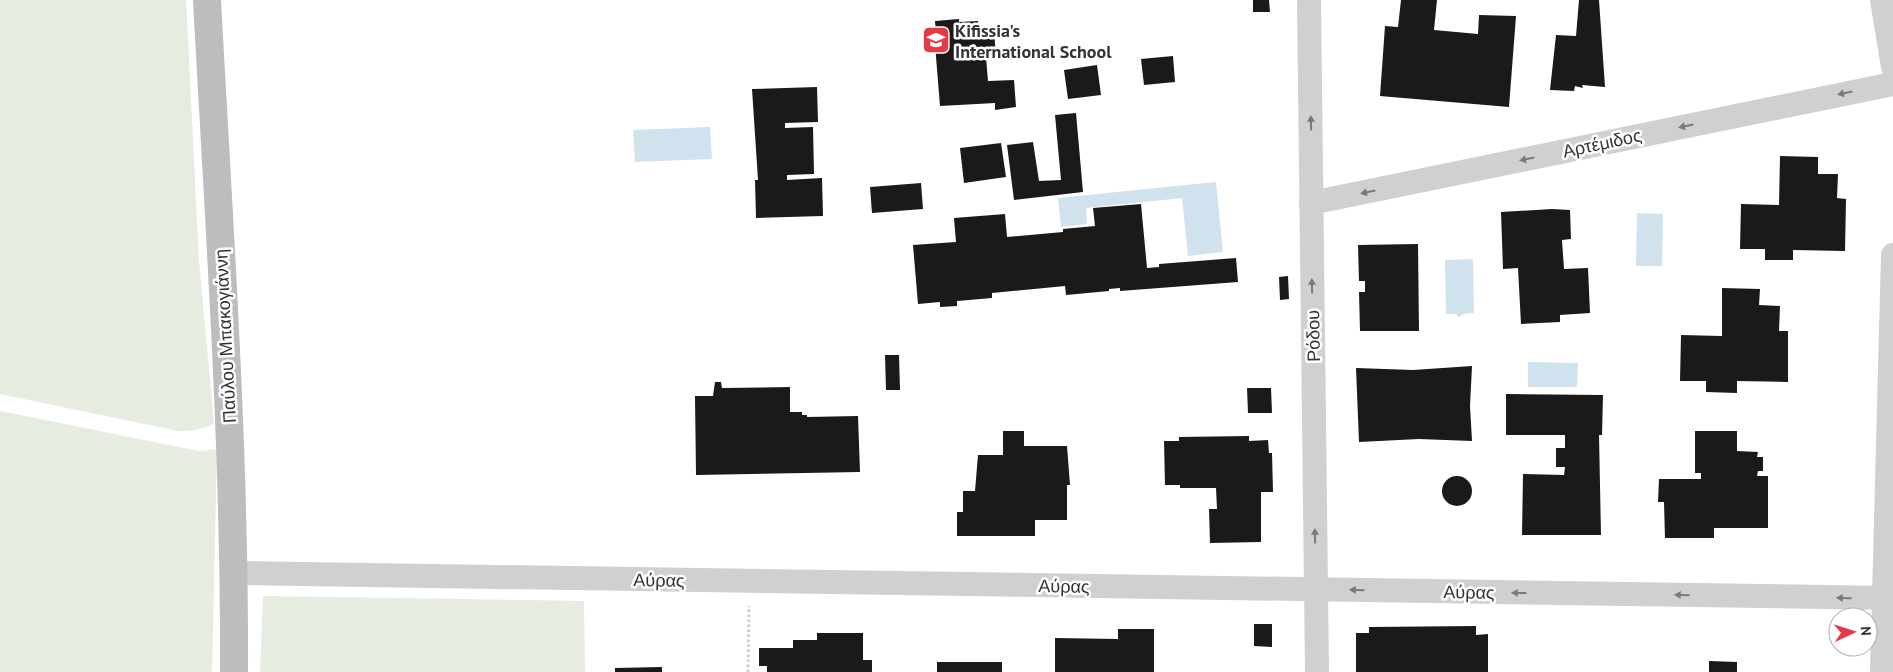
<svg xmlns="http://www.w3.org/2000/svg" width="1893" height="672" viewBox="0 0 1893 672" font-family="'PT Sans',sans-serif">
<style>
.green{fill:#e6ecdf}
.water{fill:#cfe2ee}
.building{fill:#1a1a1a}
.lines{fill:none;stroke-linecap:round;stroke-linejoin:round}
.path{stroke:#cdcdcd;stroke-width:3;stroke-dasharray:2.5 2.5;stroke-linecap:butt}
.street{stroke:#d0d0d0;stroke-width:24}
.secondary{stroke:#bdbdbd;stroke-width:28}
.oneway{fill:#7a7a7a}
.labels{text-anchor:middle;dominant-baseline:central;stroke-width:5;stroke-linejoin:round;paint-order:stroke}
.poi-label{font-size:18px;font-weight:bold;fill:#333;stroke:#fff;text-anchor:start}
.street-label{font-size:18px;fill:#333;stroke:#fff}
</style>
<rect width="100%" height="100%" fill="#fff"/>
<!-- green -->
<g class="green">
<path d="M0,0H186L199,261L214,423C202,430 192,431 178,431L0,394Z"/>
<path d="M0,411L199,451L217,449L212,672H0Z"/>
<path d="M263,596L584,601L585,672H260Z"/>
</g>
<!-- water -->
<g class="water">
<path d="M710,127L712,159L635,162L633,130Z"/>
<path d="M1216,182L1223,252L1188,256L1182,198L1086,208L1087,224L1061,227L1058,198Z"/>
<path d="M1637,213L1663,214L1662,266H1636Z"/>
<path d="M1473,259L1474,313L1463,314L1459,317L1456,314H1446L1445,260Z"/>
<path d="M1528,362L1578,363L1577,387H1528Z"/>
</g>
<!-- building -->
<g class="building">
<path d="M1253,0H1269L1270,12H1253Z"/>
<path d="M1401,0H1437L1434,30L1478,34L1479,15L1516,16L1509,107L1380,96L1385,26L1398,27Z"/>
<path d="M1579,0H1599L1605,87L1582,85L1583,88L1575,86L1574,91L1550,90L1556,35L1576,36Z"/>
<path d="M959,19V22L978,21L979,30H994L996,57H986L988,81L1014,80L1016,107L995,110V103L940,106L934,32H936L935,21Z"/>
<path d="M1173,56L1175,82L1144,85L1141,59Z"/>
<path d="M1097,65L1101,95L1068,99L1064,70Z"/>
<path d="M817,87L818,122L785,123V128L813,127L814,174L787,175V180L822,178L823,216L756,218L755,180H758L752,89Z"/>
<path d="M1076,113L1083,192L1014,200L1007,145L1033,142L1039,181L1061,180L1055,115Z"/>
<path d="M1001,143L1006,177L964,183L960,148Z"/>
<path d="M1780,156L1818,157V174H1838L1837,198L1846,199L1845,251L1793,250V260H1765V249H1740L1741,204L1779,205Z"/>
<path d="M921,183L923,209L872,213L870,187Z"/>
<path d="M1141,204L1147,268L1159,267V264L1236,258L1238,282L1120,291V288L1109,289V291L1066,295L1065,286L992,293V298L957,301V306L940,307V302L918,304L913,245L956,242L954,218L1005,214L1007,237L1063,232V229L1095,226L1093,208Z"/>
<path d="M1552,209L1570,210L1571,239L1562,240L1564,269L1588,268L1590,313L1560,315V322L1521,324L1518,268L1503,269L1501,212Z"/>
<path d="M1418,244L1419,331H1360L1359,292H1365V281H1359L1358,245Z"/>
<path d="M1288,276L1289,299L1280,300L1279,277Z"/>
<path d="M1722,288L1760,289L1759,305L1780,306L1779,331H1788V382L1737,381V393L1706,392V381H1680L1681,335L1722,336Z"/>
<path d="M885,355H899L900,390H886Z"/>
<path d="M1472,366L1470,406L1472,441L1419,439L1359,442L1356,368L1413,370Z"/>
<path d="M715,382H721L722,388L790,387V412H802V415H807V417L858,416L860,472L696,475L695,396H713Z"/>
<path d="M1247,388H1271L1272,413H1248Z"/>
<path d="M1506,394L1603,395L1602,435H1599L1601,535H1522L1523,474L1564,475L1565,467H1556V448H1565V435H1506Z"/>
<path d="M1003,431H1024V446H1067L1070,485H1067V520H1035V536H957V512H963V491H975L978,455H1003Z"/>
<path d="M1695,431H1737V451L1758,452L1757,457H1763V471H1758L1757,476H1768V528H1714V538H1665L1664,502H1658L1659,479H1701V473H1695Z"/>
<path d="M1249,436V441L1268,440L1269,453H1272L1273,492H1261V542L1210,543L1209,509H1217L1216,488H1180V485H1165L1164,441H1179V437Z"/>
<circle cx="1457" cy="491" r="15"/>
<path d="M1254,624H1272V647L1254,646Z"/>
<path d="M1476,626V635L1488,634V672H1356V633H1369V627Z"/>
<path d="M1118,629H1154V672H1055V638L1118,639Z"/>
<path d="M817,633H863V660H872V672H767V666H759V648H793V640H817Z"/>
<path d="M1709,661L1737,662V672H1709Z"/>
<rect x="937" y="662" width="65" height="10"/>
<path d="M662,667V672H615V668Z"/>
</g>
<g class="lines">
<!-- path -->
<path class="path" d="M748,672L749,606"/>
<!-- street -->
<g class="street">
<path d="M1309,0L1317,672"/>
<path d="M1882,0L1893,67"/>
<path d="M1311,203L1893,84"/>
<path d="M235,573L1893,598"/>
<path d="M1882,672L1893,255"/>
</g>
<!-- secondary -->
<path class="secondary" d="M207,0C219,224 235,448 234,672"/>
</g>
<!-- one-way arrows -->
<defs><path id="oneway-solid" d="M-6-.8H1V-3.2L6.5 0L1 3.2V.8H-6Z" transform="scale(1.25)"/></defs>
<g class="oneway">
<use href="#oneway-solid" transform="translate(1845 93) rotate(168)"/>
<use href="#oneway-solid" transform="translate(1311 123) rotate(-91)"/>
<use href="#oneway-solid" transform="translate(1686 126) rotate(168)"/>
<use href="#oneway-solid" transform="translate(1527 159) rotate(168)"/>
<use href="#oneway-solid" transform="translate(1368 192) rotate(168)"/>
<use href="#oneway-solid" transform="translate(1312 286) rotate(-91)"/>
<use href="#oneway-solid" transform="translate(1315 536) rotate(-91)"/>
<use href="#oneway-solid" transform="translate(1357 590) rotate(-179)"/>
<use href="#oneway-solid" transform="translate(1519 593) rotate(-179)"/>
<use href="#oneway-solid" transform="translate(1682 595) rotate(-179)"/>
<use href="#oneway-solid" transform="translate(1844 598) rotate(-179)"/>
</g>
<!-- icons -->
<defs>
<g id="school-square" transform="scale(1.4375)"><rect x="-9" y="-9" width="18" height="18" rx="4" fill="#e63946" stroke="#fff"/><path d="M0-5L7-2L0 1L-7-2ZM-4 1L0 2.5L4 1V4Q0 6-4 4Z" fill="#fff"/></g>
</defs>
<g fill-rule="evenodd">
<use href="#school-square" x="936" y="40"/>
</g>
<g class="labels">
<!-- poi labels -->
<g class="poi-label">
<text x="955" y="30">Kifissia's<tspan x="955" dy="21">International School</tspan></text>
</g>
<!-- street labels -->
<g class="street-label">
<text transform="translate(1602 143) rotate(-12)">Αρτέμιδος</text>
<text transform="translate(225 336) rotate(-93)">Παύλου Μπακογιάννη</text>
<text transform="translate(1313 336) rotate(-91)">Ρόδου</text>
<text transform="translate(659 580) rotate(1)">Αύρας</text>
<text transform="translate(1064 586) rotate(1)">Αύρας</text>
<text transform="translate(1469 592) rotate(1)">Αύρας</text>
</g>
</g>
<!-- north arrow -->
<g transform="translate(1853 632) rotate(86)"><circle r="24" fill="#ffffff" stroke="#adadad"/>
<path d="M0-4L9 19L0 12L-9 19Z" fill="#e63946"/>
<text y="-8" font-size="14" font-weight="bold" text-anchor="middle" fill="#333333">N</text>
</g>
</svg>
